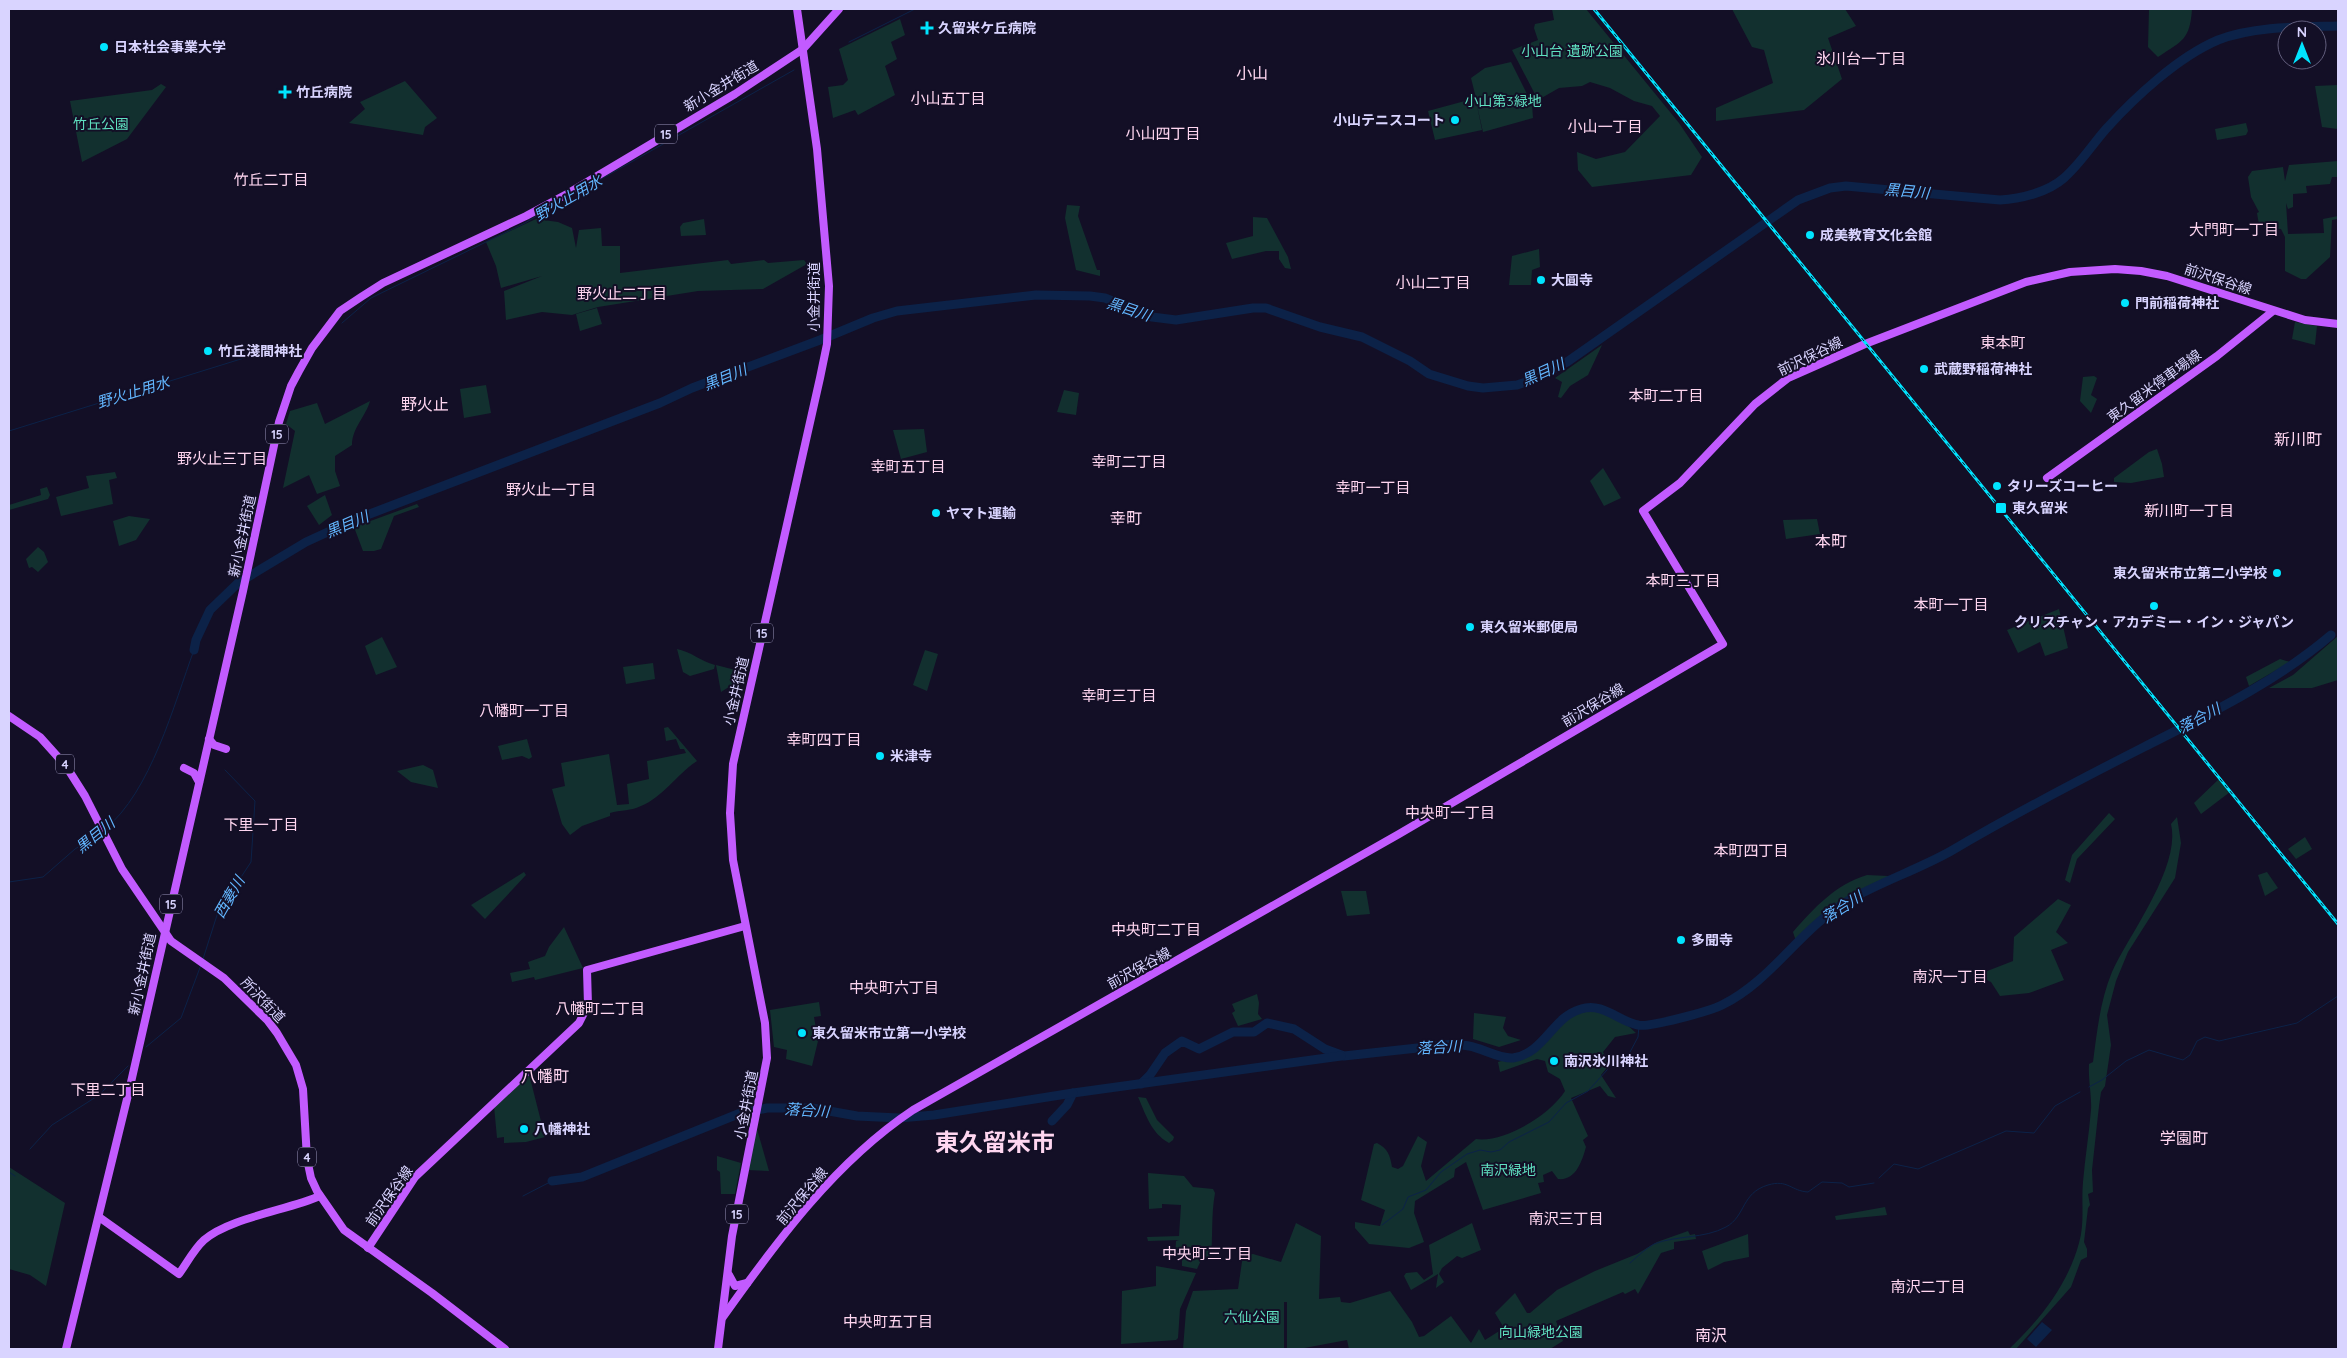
<svg xmlns="http://www.w3.org/2000/svg" width="2347" height="1358" viewBox="0 0 2347 1358" font-family="Quicksand,'Noto Sans JP',sans-serif">
<style>
.green{fill:#12302f}
.water{fill:#0c2248}
.lines{fill:none;stroke-linecap:round;stroke-linejoin:round}
.stream{stroke:#0c2248;stroke-width:1}
.river{stroke:#0c2248;stroke-width:9}
.major{stroke:#c25bff;stroke-width:8}
.rail-casing{stroke:#00e5ff;stroke-width:3}
.rail{stroke:#130f26;stroke-width:1;stroke-dasharray:4;stroke-linecap:butt}
.poi-dot{fill:#00e5ff;stroke:#130f26;stroke-width:2}
.labels{text-anchor:middle;dominant-baseline:central;stroke-width:4;stroke-linejoin:round;paint-order:stroke}
.shield{fill:#130f26;stroke:#9e99be;stroke-width:1}
.shield-label{font-size:12px;font-weight:bold;fill:#d9d4ff}
.poi-label{font-size:14px;font-weight:bold;fill:#d9d4ff;stroke:#130f26;text-anchor:start}
.park-label{font-size:14px;fill:#5fe0c0;stroke:#130f26}
.street-label{font-size:14px;fill:#d9d4ff;stroke:#130f26}
.neighbourhood-label{font-size:15px;fill:#ffd6f0;stroke:#130f26}
.water-label{font-size:15px;font-style:italic;fill:#62b6ff;stroke:#130f26}
.quarter-label{font-size:16px;fill:#ffd6f0;stroke:#130f26}
.town-label{font-size:24px;font-weight:bold;fill:#ffd6f0;stroke:#130f26}
</style>
<rect width="100%" height="100%" fill="#130f26"/>
<!-- green -->
<g class="green">
<path d="M1552,9H1586L1679,123L1702,157L1691,175L1592,187L1578,170L1577,152L1596,159L1625,152L1660,116L1652,106L1634,101L1610,88L1590,82L1582,86L1559,88L1538,100L1512,50L1538,40L1534,28L1535,24L1554,20Z"/>
<path d="M1732,9H1845L1856,26L1828,38L1842,79L1804,110L1716,121V108L1773,83L1764,50L1752,47Z"/>
<path d="M2149,9H2192C2190,40 2182,41 2158,57L2148,47Z"/>
<path d="M900,19L905,35L891,42L897,59L885,66L895,95L858,115L855,110L833,118L828,87L843,85L848,80L839,49Z"/>
<path d="M1511,62L1532,104L1533,118L1483,132L1476,101L1482,130L1435,140L1428,111L1476,98L1471,78L1485,68Z"/>
<path d="M405,81L437,118L425,127L423,135L349,123L365,109L360,102Z"/>
<path d="M161,84L166,87L127,139L82,162L70,101L152,90Z"/>
<path d="M2338,85V129L2322,127L2315,86Z"/>
<path d="M2246,123L2248,131L2246,135L2217,140L2215,129Z"/>
<path d="M2338,161V214L2337,177H2332L2330,184L2306,186L2307,193L2293,194V207L2288,209L2286,203L2288,234L2324,233L2323,219L2338,216V219L2332,220L2330,257L2306,279H2301L2285,271V237L2281,229L2264,228V225H2259L2257,213L2259,212L2251,197L2248,177L2252,171L2283,167L2285,181L2289,165Z"/>
<path d="M1067,205L1080,206L1078,216L1097,270H1100V276L1076,270L1065,218Z"/>
<path d="M1253,217L1267,218L1288,257L1291,269L1285,268L1279,259V251H1266L1232,259L1226,243L1253,236Z"/>
<path d="M536,219L558,222L572,228L576,248L579,230L601,228L602,246H620V273L728,260L731,264L764,260L768,263L804,260L807,264L763,289L698,291L598,307L572,315L542,312L506,320L504,291L542,276L501,288L496,266L486,242Z"/>
<path d="M704,219L706,235L681,236L680,227L683,223Z"/>
<path d="M1539,249L1540,267L1532,270L1531,285H1509L1512,256Z"/>
<path d="M597,308L602,324L580,331L576,314Z"/>
<path d="M2295,322L2317,326L2315,345L2292,339Z"/>
<path d="M1602,345L1588,375L1570,386L1561,398L1558,397L1562,382L1555,378Z"/>
<path d="M2094,376L2097,378L2091,395L2097,399L2091,413L2080,401L2083,377Z"/>
<path d="M486,385L491,413L464,418L460,389Z"/>
<path d="M1064,390L1079,393L1076,415L1057,412Z"/>
<path d="M370,401C366,416 352,428 352,445L335,456V471L340,486L317,494L309,475L283,488L295,431L286,424L290,411L317,403L325,424Z"/>
<path d="M924,429L927,452L901,459L893,430Z"/>
<path d="M2157,449L2162,464L2164,477L2131,483L2114,482V478L2149,452Z"/>
<path d="M1603,468L1621,498L1604,506L1590,481Z"/>
<path d="M115,472L117,478L109,480L113,504L61,516L56,497L89,488L86,476Z"/>
<path d="M47,487L50,495L48,499L9,510V505L41,495L40,489Z"/>
<path d="M325,495L332,515L319,525L307,506Z"/>
<path d="M417,504L419,507L394,516L381,549L374,551H363L354,527Z"/>
<path d="M129,516L150,519L136,540L119,546L113,521Z"/>
<path d="M1817,519L1820,534L1786,539L1783,520Z"/>
<path d="M38,547L44,552L48,562L38,572L32,567L29,568L26,559Z"/>
<path d="M2059,609L2068,648L2045,656L2040,642L2018,653L2007,630Z"/>
<path d="M2338,636V680L2312,688H2269L2293,675Z"/>
<path d="M382,637L397,667L376,675L365,646Z"/>
<path d="M677,649C692,652 700,661 715,665L714,669L690,676L683,672Z"/>
<path d="M925,650L938,654L927,691L913,685Z"/>
<path d="M2280,659L2290,662L2249,686L2246,677Z"/>
<path d="M653,663L655,679L626,684L623,667Z"/>
<path d="M716,665L743,672V678L721,692Z"/>
<path d="M668,727L697,761C677,774 663,797 641,806C632,811 620,810 610,813V816L582,826L570,835L562,824L552,789L565,786L561,763L609,754L617,805L629,804L627,784L649,779L647,761L686,753L684,749H680L676,739L666,741L664,728Z"/>
<path d="M527,739L532,757L529,759L522,756L502,760L498,746Z"/>
<path d="M423,765L433,770L438,788L411,782L397,771Z"/>
<path d="M2219,779L2230,792L2201,814L2194,803Z"/>
<path d="M2109,813L2115,819L2077,859L2070,883L2065,880L2072,855Z"/>
<path d="M2177,817L2181,843L2175,878L2128,952L2116,981L2107,1015L2111,1045L2105,1086L2101,1092L2099,1106L2092,1170L2093,1192L2088,1194L2090,1205L2088,1208L2084,1242L2087,1249V1257L2081,1260L2071,1287L2016,1349H2009C2040,1320 2068,1284 2079,1243C2085,1222 2081,1202 2083,1182C2085,1158 2089,1134 2091,1110C2092,1097 2088,1079 2089,1064L2093,1062C2097,1032 2100,1001 2112,972C2130,933 2181,867 2171,824Z"/>
<path d="M2305,837L2312,849L2296,859L2288,849Z"/>
<path d="M524,872L526,875L485,919L471,905Z"/>
<path d="M2267,872L2278,888L2265,896L2258,875Z"/>
<path d="M1867,875L1888,876L1890,879C1856,897 1822,913 1797,944L1793,932C1815,907 1835,885 1867,875Z"/>
<path d="M1341,891H1366L1370,914L1347,916Z"/>
<path d="M2058,899L2071,905L2056,932L2068,943L2051,950L2064,980L2029,993L2000,996L1991,982L1977,975L2013,961L2014,937Z"/>
<path d="M564,927L583,968L535,980L534,977L512,982L510,973L530,969L528,962L545,956L549,947Z"/>
<path d="M1257,994L1259,1003L1258,1014L1262,1019L1238,1026L1232,1013L1235,1011L1232,1004Z"/>
<path d="M819,1002L821,1016L814,1017L818,1041L812,1066L786,1059L787,1050L774,1047L770,1010Z"/>
<path d="M1585,1008C1607,1006 1622,1020 1636,1033L1615,1037L1603,1052L1610,1064L1601,1075L1616,1098L1608,1096L1600,1086L1571,1098L1588,1136L1583,1140L1586,1147C1582,1161 1576,1181 1558,1179L1552,1171L1543,1175L1544,1182L1538,1183L1541,1193L1483,1210L1466,1162L1455,1169L1454,1177L1415,1201L1414,1213L1424,1242L1409,1248L1369,1244L1355,1228V1222L1380,1226L1385,1210L1361,1200L1374,1144L1377,1143C1388,1149 1390,1155 1392,1167L1398,1169L1403,1166L1418,1136L1427,1142L1421,1166L1426,1181L1476,1139C1504,1143 1550,1115 1565,1091L1560,1079L1548,1072L1545,1061L1537,1059L1500,1072L1498,1062C1508,1059 1519,1057 1528,1051C1545,1042 1565,1010 1586,1011Z"/>
<path d="M1474,1013L1506,1017L1503,1028L1508,1036L1521,1040L1499,1047L1473,1039Z"/>
<path d="M529,1074L545,1137L526,1142L504,1143V1137L497,1138L494,1106Z"/>
<path d="M1138,1097L1146,1098L1157,1120L1174,1137L1173,1140L1169,1143C1151,1133 1146,1115 1138,1097Z"/>
<path d="M757,1129L769,1171L747,1170Z"/>
<path d="M717,1156L741,1163L735,1194H721L720,1172L717,1170Z"/>
<path d="M9,1167L65,1203L46,1286L30,1275L9,1269Z"/>
<path d="M1148,1173L1184,1176L1193,1187L1213,1189L1215,1193C1211,1215 1213,1236 1211,1258H1202L1197,1269L1182,1266V1258L1175,1257L1176,1241L1179,1240L1148,1241L1147,1237L1179,1236L1181,1205L1162,1204V1208L1149,1209Z"/>
<path d="M1885,1207L1887,1215L1836,1220L1835,1216Z"/>
<path d="M1296,1223L1321,1236L1319,1299L1340,1297L1341,1302L1350,1303L1390,1291L1412,1322L1419,1337L1424,1336L1451,1316L1471,1343L1479,1329L1485,1340L1504,1328L1495,1313L1515,1293L1527,1313H1530L1557,1290L1595,1271L1637,1254L1657,1242L1688,1231L1690,1235L1695,1234L1696,1239L1674,1242V1249L1661,1253L1638,1294L1635,1289L1625,1294L1623,1292L1556,1321L1563,1341L1550,1349H1349L1347,1340L1299,1349H1287V1302H1284V1349H1183L1186,1311L1193,1291L1238,1289L1243,1255L1253,1254L1281,1262Z"/>
<path d="M1472,1223L1481,1250L1462,1258L1457,1256L1442,1268L1439,1274L1444,1282L1436,1288L1438,1274L1411,1290L1404,1276L1406,1273L1417,1272L1424,1280L1433,1274L1429,1245Z"/>
<path d="M1748,1234L1749,1257L1724,1262L1708,1270L1702,1251Z"/>
<path d="M1156,1266L1196,1273L1180,1309L1178,1338L1176,1340L1121,1344L1122,1291L1156,1286Z"/>
</g>
<!-- water -->
<path class="water" d="M2042,1322L2052,1330L2036,1347L2027,1339Z"/>
<g class="lines">
<!-- stream -->
<g class="stream">
<path d="M849,42L915,9"/>
<path d="M580,191L794,70"/>
<path d="M342,323L371,298L525,223L563,200"/>
<path d="M9,431L257,354"/>
<path d="M105,829C151,792 174,704 194,650"/>
<path d="M9,882L43,877L75,849L100,833"/>
<path d="M203,959L218,912L251,862L255,801L225,770"/>
<path d="M146,1047L181,1018L201,965"/>
<path d="M2089,1087L2102,1080L2126,1061L2149,1050L2183,1060L2190,1055L2197,1041L2205,1037L2219,1041L2297,1023L2338,996"/>
<path d="M30,1149L52,1125L99,1095L128,1066"/>
<path d="M9,1172L15,1176"/>
<path d="M1879,1178L1894,1164L1918,1169L2006,1131L2034,1133L2055,1106L2080,1092"/>
<path d="M523,1196L552,1181"/>
<path d="M1382,1225L1403,1209L1408,1197L1426,1190L1441,1172L1467,1154L1480,1150L1491,1152L1500,1150L1509,1142L1549,1122L1566,1103L1588,1091L1617,1059L1629,1054L1638,1037L1639,1026"/>
<path d="M1630,1263C1638,1256 1645,1249 1654,1244C1677,1235 1704,1239 1726,1227C1746,1216 1741,1193 1768,1185C1788,1179 1791,1191 1808,1192L1822,1182L1842,1183L1849,1187L1874,1183"/>
</g>
<!-- river -->
<g class="river">
<path d="M194,650L196,640L210,610L238,583L306,542L354,520L660,403L692,388L820,340L873,318L897,311L1036,295L1090,296L1105,298L1152,317L1176,320L1253,308H1266L1320,327L1362,337L1410,361L1429,374L1468,386L1483,388L1517,385L1535,379L1567,362L1798,200L1830,188L1846,186L2000,200C2021,199 2048,192 2064,178C2080,164 2092,145 2106,129C2135,97 2178,57 2218,40C2255,26 2300,27 2338,26"/>
<path d="M1141,1084L1150,1075L1165,1053L1182,1041L1199,1049L1233,1032H1254L1267,1023L1294,1029L1325,1049L1344,1056L1454,1044C1459,1045 1464,1045 1469,1046C1482,1048 1499,1059 1513,1058C1545,1053 1552,1017 1581,1009C1603,1002 1618,1021 1638,1025C1648,1028 1710,1011 1722,1005C1773,980 1801,927 1851,899C1883,881 1919,869 1951,851C2014,814 2079,780 2144,747C2209,714 2276,682 2331,635"/>
<path d="M1052,1121L1067,1105L1073,1093L1341,1056"/>
<path d="M552,1181L582,1177L738,1114L767,1108H812L857,1116L899,1118L934,1115L1073,1093"/>
</g>
<!-- major -->
<g class="major">
<path d="M2047,478L2217,356L2273,311"/>
<path d="M9,716L40,737L66,766L85,796L122,869L171,941L224,978L268,1021L277,1033L296,1065L303,1089L307,1159L311,1178L317,1191L344,1230L432,1293L505,1349"/>
<path d="M209,739L214,745L226,749"/>
<path d="M184,768L194,773L199,782"/>
<path d="M99,1217L179,1274C187,1263 194,1249 204,1240C229,1218 288,1210 320,1196"/>
<path d="M368,1248L415,1177L579,1023L588,1005L587,970L745,926"/>
<path d="M729,1275L735,1286L747,1283"/>
<path d="M723,1317C777,1241 835,1162 913,1110L1399,834L1723,644L1643,511L1680,483L1755,404L1788,378L1865,344L2026,282L2070,272L2115,269L2141,271L2167,276L2305,320L2338,324"/>
<path d="M66,1349L129,1091L243,591L279,422L291,386L299,371L312,348L340,311L361,297L383,283L526,216L567,194L735,94L803,49L839,9"/>
<path d="M718,1349L732,1236L767,1058L765,1023L733,860L730,813L733,764L820,378L827,344L829,286L817,149L797,9"/>
</g>
<!-- rail casing -->
<g class="rail-casing">
<path id="rail" d="M1594,9L2338,924"/>
</g>
<!-- rail -->
<use href="#rail" class="rail"/>
</g>
<!-- markers -->
<g class="poi-dot">
<path d="M924.5 20.5h5v5h5v5h-5v5h-5v-5h-5v-5h5z"/>
<circle cx="104" cy="47" r="5"/>
<path d="M282.5 84.5h5v5h5v5h-5v5h-5v-5h-5v-5h5z"/>
<circle cx="1455" cy="120" r="5"/>
<circle cx="1810" cy="235" r="5"/>
<circle cx="1541" cy="280" r="5"/>
<circle cx="2125" cy="303" r="5"/>
<circle cx="208" cy="351" r="5"/>
<circle cx="1924" cy="369" r="5"/>
<circle cx="1997" cy="486" r="5"/>
<rect x="1995" y="502" width="12" height="12" rx="2.5"/>
<circle cx="936" cy="513" r="5"/>
<circle cx="2277" cy="573" r="5"/>
<circle cx="2154" cy="606" r="5"/>
<circle cx="1470" cy="627" r="5"/>
<circle cx="880" cy="756" r="5"/>
<circle cx="1681" cy="940" r="5"/>
<circle cx="802" cy="1033" r="5"/>
<circle cx="1554" cy="1061" r="5"/>
<circle cx="524" cy="1129" r="5"/>
</g>
<g class="labels">
<!-- shield labels -->
<g class="shield">
<rect x="655" y="124.5" width="22" height="19" rx="4"/>
<rect x="266" y="424.5" width="22" height="19" rx="4"/>
<rect x="751" y="623.5" width="22" height="19" rx="4"/>
<rect x="56" y="754.5" width="18" height="19" rx="4"/>
<rect x="160" y="894.5" width="22" height="19" rx="4"/>
<rect x="298" y="1147.5" width="18" height="19" rx="4"/>
<rect x="726" y="1204.5" width="22" height="19" rx="4"/>
</g>
<g class="shield-label">
<text x="666" y="134">15</text>
<text x="277" y="434">15</text>
<text x="762" y="633">15</text>
<text x="65" y="764">4</text>
<text x="171" y="904">15</text>
<text x="307" y="1157">4</text>
<text x="737" y="1214">15</text>
</g>
<!-- poi labels -->
<g class="poi-label">
<text x="938" y="28">久留米ケ丘病院</text>
<text x="114" y="47">日本社会事業大学</text>
<text x="296" y="92">竹丘病院</text>
<text x="1445" y="120" text-anchor="end">小山テニスコート</text>
<text x="1820" y="235">成美教育文化会館</text>
<text x="1551" y="280">大圓寺</text>
<text x="2135" y="303">門前稲荷神社</text>
<text x="218" y="351">竹丘淺間神社</text>
<text x="1934" y="369">武蔵野稲荷神社</text>
<text x="2007" y="486">タリーズコーヒー</text>
<text x="2012" y="508">東久留米</text>
<text x="946" y="513">ヤマト運輸</text>
<text x="2267" y="573" text-anchor="end">東久留米市立第二小学校</text>
<text x="2154" y="622" text-anchor="middle">クリスチャン・アカデミー・イン・ジャパン</text>
<text x="1480" y="627">東久留米郵便局</text>
<text x="890" y="756">米津寺</text>
<text x="1691" y="940">多聞寺</text>
<text x="812" y="1033">東久留米市立第一小学校</text>
<text x="1564" y="1061">南沢氷川神社</text>
<text x="534" y="1129">八幡神社</text>
</g>
<!-- park labels -->
<g class="park-label">
<text x="1572" y="51">小山台 遺跡公園</text>
<text x="1503" y="101">小山第3緑地</text>
<text x="101" y="124">竹丘公園</text>
<text x="1508" y="1170">南沢緑地</text>
<text x="1252" y="1317">六仙公園</text>
<text x="1541" y="1332">向山緑地公園</text>
</g>
<!-- street labels -->
<g class="street-label">
<text transform="translate(721 86) rotate(-31)">新小金井街道</text>
<text transform="translate(2218 279) rotate(18)">前沢保谷線</text>
<text transform="translate(814 297) rotate(-90)">小金井街道</text>
<text transform="translate(1810 356) rotate(-26)">前沢保谷線</text>
<text transform="translate(2154 386) rotate(-36)">東久留米停車場線</text>
<text transform="translate(242 536) rotate(-78)">新小金井街道</text>
<text transform="translate(736 691) rotate(-77)">小金井街道</text>
<text transform="translate(1593 705) rotate(-31)">前沢保谷線</text>
<text transform="translate(1139 968) rotate(-29)">前沢保谷線</text>
<text transform="translate(142 974) rotate(-78)">新小金井街道</text>
<text transform="translate(263 1000) rotate(46)">所沢街道</text>
<text transform="translate(746 1105) rotate(-79)">小金井街道</text>
<text transform="translate(389 1196) rotate(-55)">前沢保谷線</text>
<text transform="translate(802 1196) rotate(-50)">前沢保谷線</text>
</g>
<!-- neighbourhood labels -->
<g class="neighbourhood-label">
<text x="1861" y="58">氷川台一丁目</text>
<text x="948" y="98">小山五丁目</text>
<text x="1605" y="126">小山一丁目</text>
<text x="1163" y="133">小山四丁目</text>
<text x="271" y="179">竹丘二丁目</text>
<text x="2234" y="229">大門町一丁目</text>
<text x="1433" y="282">小山二丁目</text>
<text x="622" y="293">野火止二丁目</text>
<text x="2003" y="342">東本町</text>
<text x="1666" y="395">本町二丁目</text>
<text x="222" y="458">野火止三丁目</text>
<text x="1129" y="461">幸町二丁目</text>
<text x="908" y="466">幸町五丁目</text>
<text x="1373" y="487">幸町一丁目</text>
<text x="551" y="489">野火止一丁目</text>
<text x="2189" y="510">新川町一丁目</text>
<text x="1683" y="580">本町三丁目</text>
<text x="1951" y="604">本町一丁目</text>
<text x="1119" y="695">幸町三丁目</text>
<text x="524" y="710">八幡町一丁目</text>
<text x="824" y="739">幸町四丁目</text>
<text x="1450" y="812">中央町一丁目</text>
<text x="261" y="824">下里一丁目</text>
<text x="1751" y="850">本町四丁目</text>
<text x="1156" y="929">中央町二丁目</text>
<text x="1950" y="976">南沢一丁目</text>
<text x="894" y="987">中央町六丁目</text>
<text x="600" y="1008">八幡町二丁目</text>
<text x="108" y="1089">下里二丁目</text>
<text x="1566" y="1218">南沢三丁目</text>
<text x="1207" y="1253">中央町三丁目</text>
<text x="1928" y="1286">南沢二丁目</text>
<text x="888" y="1321">中央町五丁目</text>
</g>
<!-- water labels -->
<g class="water-label">
<text transform="translate(1907 191) rotate(5)">黒目川</text>
<text transform="translate(568 198) rotate(-30)">野火止用水</text>
<text transform="translate(1129 309) rotate(18)">黒目川</text>
<text transform="translate(1543 372) rotate(-24)">黒目川</text>
<text transform="translate(725 377) rotate(-22)">黒目川</text>
<text transform="translate(133 392) rotate(-17)">野火止用水</text>
<text transform="translate(347 524) rotate(-23)">黒目川</text>
<text transform="translate(2199 718) rotate(-28)">落合川</text>
<text transform="translate(95 835) rotate(-39)">黒目川</text>
<text transform="translate(229 897) rotate(-60)">西妻川</text>
<text transform="translate(1842 907) rotate(-32)">落合川</text>
<text transform="translate(1439 1047) rotate(-3)">落合川</text>
<text transform="translate(807 1110) rotate(4)">落合川</text>
</g>
<!-- quarter labels -->
<g class="quarter-label">
<text x="1252" y="73">小山</text>
<text x="425" y="404">野火止</text>
<text x="2298" y="439">新川町</text>
<text x="1126" y="518">幸町</text>
<text x="1831" y="541">本町</text>
<text x="545" y="1076">八幡町</text>
<text x="2184" y="1138">学園町</text>
<text x="1711" y="1335">南沢</text>
</g>
<!-- town labels -->
<g class="town-label">
<text x="995" y="1142">東久留米市</text>
</g>
</g>
<!-- border -->
<rect width="2347" height="1358" fill="none" stroke="#d9d4ff" stroke-width="20"/>
<!-- north arrow -->
<g transform="translate(2302 45)"><circle r="24" fill="#130f26" stroke="#625e7d"/>
<path d="M0-4L9 19L0 12L-9 19Z" fill="#00e5ff"/>
<text y="-8" font-size="14" font-weight="bold" text-anchor="middle" fill="#d9d4ff">N</text>
</g>
</svg>
